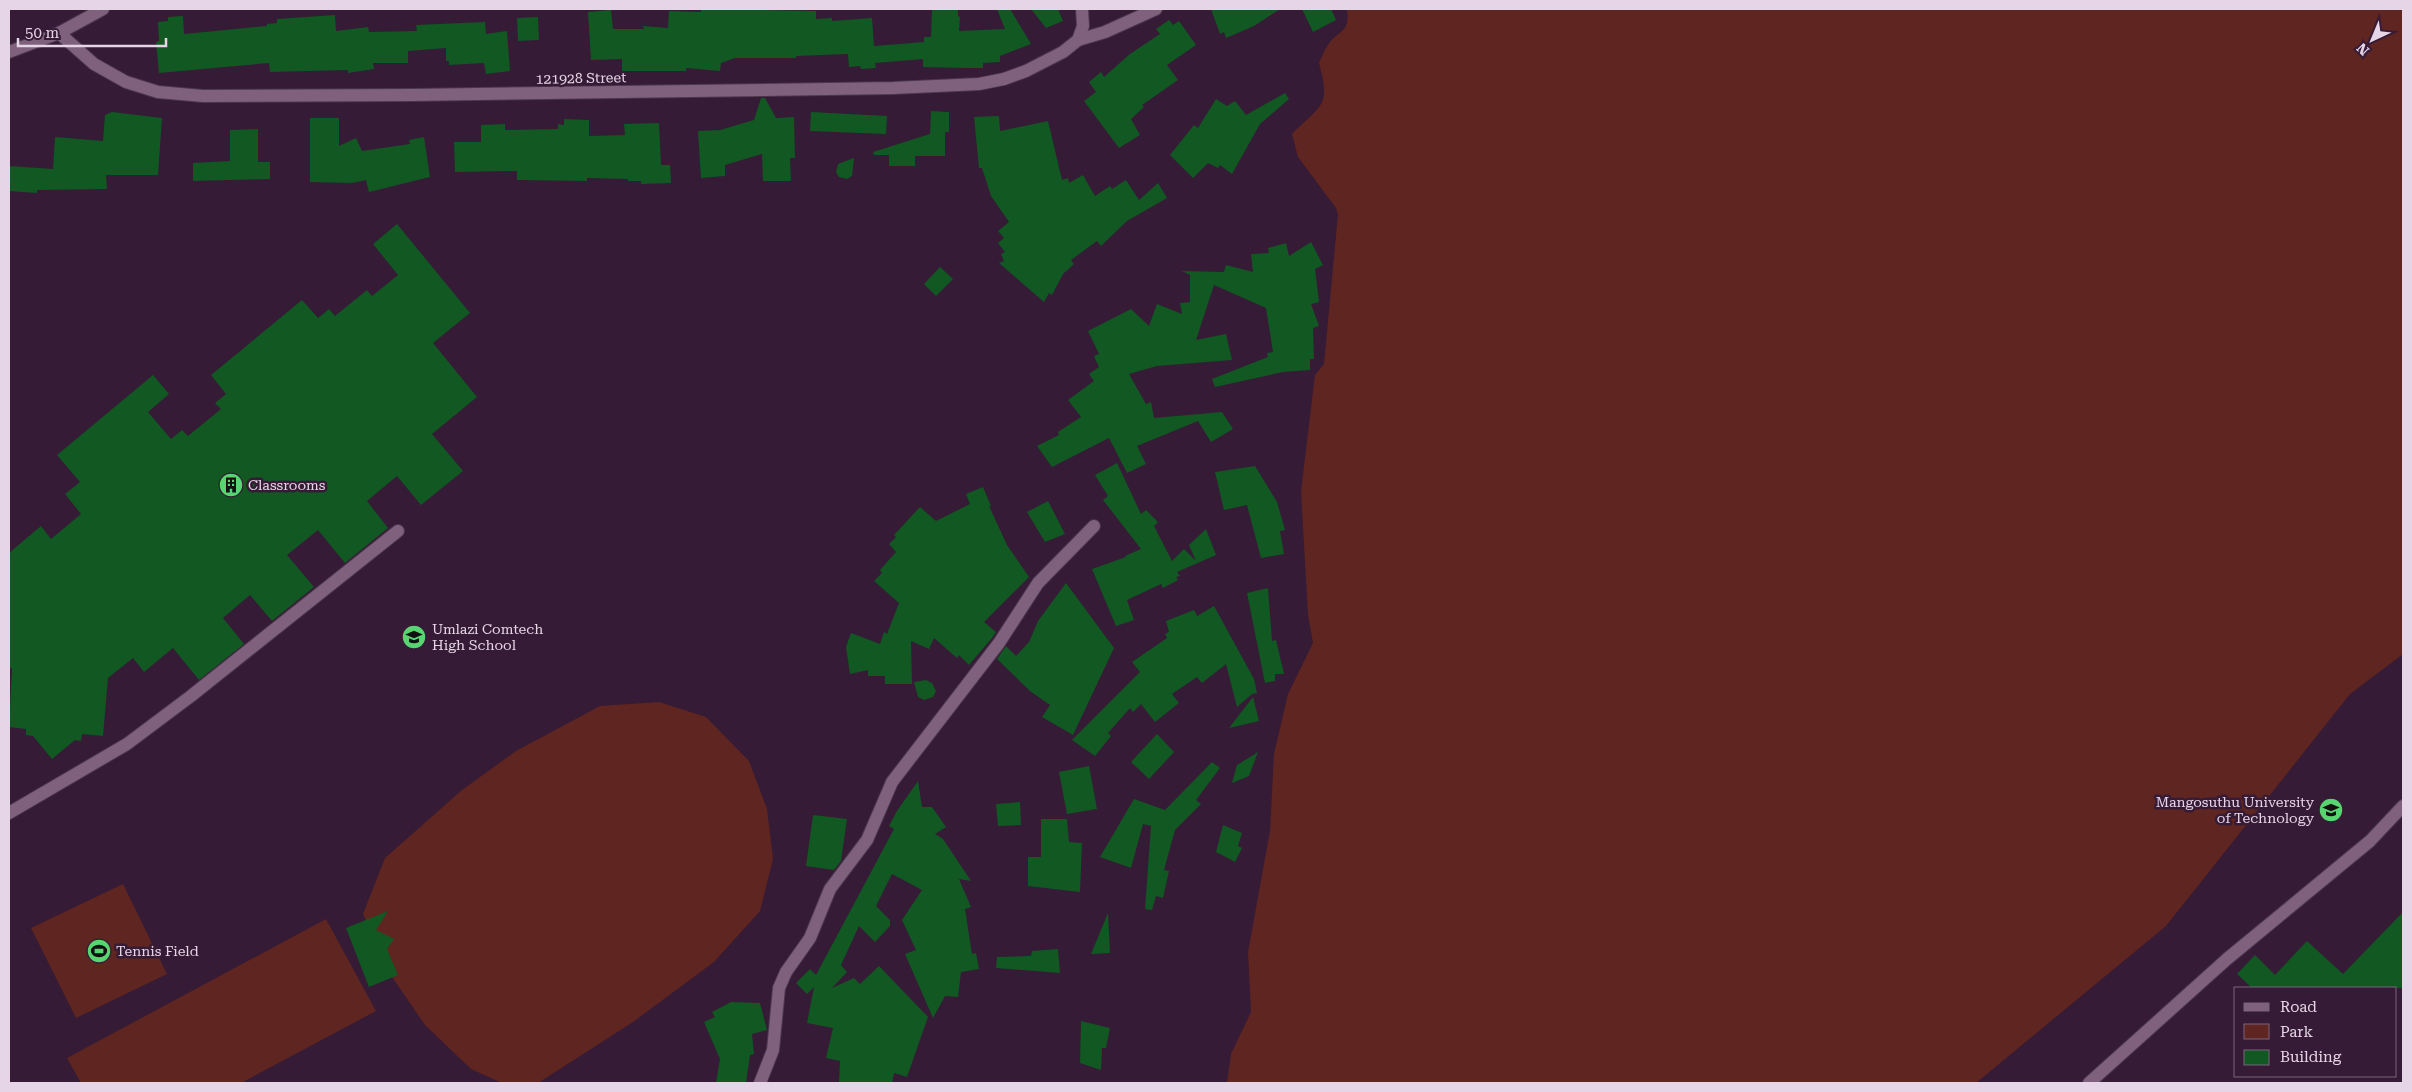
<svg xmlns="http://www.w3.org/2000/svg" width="2412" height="1092" viewBox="0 0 2412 1092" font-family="'Roboto Serif',serif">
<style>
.green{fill:#5f2520}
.building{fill:#115823}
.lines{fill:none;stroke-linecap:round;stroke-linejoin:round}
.minor-casing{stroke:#4c374c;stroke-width:14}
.minor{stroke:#7f617e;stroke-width:12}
.labels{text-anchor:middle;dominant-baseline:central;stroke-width:5;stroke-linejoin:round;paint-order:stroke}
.street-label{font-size:14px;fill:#e6d5e6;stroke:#351b35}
.poi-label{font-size:14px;fill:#e6d5e6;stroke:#351b35;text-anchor:start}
</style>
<rect width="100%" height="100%" fill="#351b35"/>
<!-- green -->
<g class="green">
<path d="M1347,9H2403V654L2350,694L2166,926L1976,1083H1227L1231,1054L1251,1012L1248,952L1270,831L1274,754L1288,694L1313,643L1308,615L1301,491L1315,375L1324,364L1338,214L1336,208L1298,157L1292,134C1322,104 1331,107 1319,63C1322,57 1324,50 1328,45C1340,28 1350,34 1347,9Z"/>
<path d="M659,702L706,717L749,761L767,809L773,859L760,911L714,962L633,1022L538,1083H502L471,1069L425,1025L390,974L363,914L385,858L462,790L516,751L600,706Z"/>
<path d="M123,884L167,974L76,1018L31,928Z"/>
<path d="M326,919L376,1011L241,1083H81L67,1058Z"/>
</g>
<!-- building -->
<g class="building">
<path d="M701,9L816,11V19L832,18V21L872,18L874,46L924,42V37H931L932,9H958V16L960,17L959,31L1005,29L997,9H1010L1031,44L1000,56V62L983,63V68H967L923,67V59L875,63L876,68L861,69L860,66L849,67L848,54L796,56V58H735L721,63L720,71L686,68V71H622V59L591,60L588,12L611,10L613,29H644L643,26L668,28L669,11L701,12Z"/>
<path d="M1031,9H1058L1063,21L1046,28Z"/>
<path d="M1211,9H1280L1254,26L1226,38L1224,32L1220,34Z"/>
<path d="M1302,9H1331L1336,20L1313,32Z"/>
<path d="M335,15L336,31L368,27L369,32L417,31L416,25L485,22L486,34L507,31L510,71L486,74L484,63L449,65V61H446V48L408,51V63H373L374,69L348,73V70L270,72L269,63L159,73L156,42L159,41L158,22L168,21V17L183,16L184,34L267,26V24L277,23V19Z"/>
<path d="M538,17L539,40L518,41L517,18Z"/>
<path d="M1169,20L1173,25L1179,21L1196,45L1167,65L1178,80L1142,105L1144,107L1131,119L1140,135L1119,148L1084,101L1096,92L1089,82L1101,72L1104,77L1130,54L1160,34L1156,29Z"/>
<path d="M1285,93L1289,99L1260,124L1232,174L1220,165L1218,168L1208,163L1193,178L1170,155L1194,125L1198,128L1216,99L1227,106L1235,101L1246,115Z"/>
<path d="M761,98H765L776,118L794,117L795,158H790L791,181H763L762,154L725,165V176L701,178L698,131L720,130L754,120Z"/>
<path d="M931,111L949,112V132H945V156H915V166H889V155H874L873,152L930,134Z"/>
<path d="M112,112L162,118L158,175H106L107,189L37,190V193L9,191V166L53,169L55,137L103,141L105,115Z"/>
<path d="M811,112L887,116L886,134L810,131Z"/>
<path d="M999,116L1000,131L1048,121L1062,180L1068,178L1069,183L1083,175L1095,196L1110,186L1112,189L1126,180L1139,200L1158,183L1167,198L1127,221L1101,246L1097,241L1071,260L1074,264L1063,274L1052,295L1049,293L1044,302L999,263L1004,261L1001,254L1005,252L998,243L1004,238L998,231L1009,222L991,196L982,168H979L974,117Z"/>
<path d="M310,118H339V146L356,138L362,151L410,144L409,140L424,137L430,177L369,192L366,180L352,183L310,182Z"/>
<path d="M564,119L589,120V136L625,135L624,124L659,123L661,165H670L671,183L641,184V181H628V179L587,178V181L517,180V171L455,172L454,142H481V125L505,124V130L558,129V124L564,125Z"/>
<path d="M258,129V162H270V179L193,181V163L230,161V130Z"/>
<path d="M854,158L852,176L847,179L839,177L836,172L838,164Z"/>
<path d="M397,224L470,313L433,343L477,397L432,434L463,471L421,505L397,476L367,501L388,528L345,563L318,530L287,555L314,587L272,621L250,595L223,618L244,644L199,680L173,648L144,672L133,658L108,678L103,736L82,734L81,741L75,740L52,759L33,736L26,735V729L9,727L12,669L9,666V553L41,526L51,539L81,514L65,494L80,482L57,455L153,375L169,394L148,412L171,439L182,430L188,436L221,409L215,403L226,394L211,375L302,300L318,318L329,309L335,316L367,290L372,296L398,275L373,244Z"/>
<path d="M1311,242L1323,265L1315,269L1319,302L1311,304L1319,326L1313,328L1314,359H1310V370L1283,372L1215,387L1212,379L1268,357L1267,353L1273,352L1266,308L1214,285L1196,340L1226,334L1232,360L1157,366L1129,374L1146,404L1151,402L1154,418L1222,412L1233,429L1211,442L1198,421L1137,446L1146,464L1127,473L1109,438L1052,467L1037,446L1059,435L1058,432L1081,417L1068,400L1094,381L1089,374L1099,367L1094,356L1099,354L1088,331L1131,309L1149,326L1157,304L1182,314L1180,303L1190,302V275L1182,271L1224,272L1226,265L1253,272L1251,254L1269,253L1268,248L1286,243L1289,256Z"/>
<path d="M940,267L953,279L936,296L924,284Z"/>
<path d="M1117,463L1141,514L1146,510L1158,522L1154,526L1172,561L1184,549L1196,561L1189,545L1206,529L1216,555L1177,572L1180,576L1176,577L1178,580L1163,588L1161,584L1127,600L1134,620L1116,626L1092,569L1126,557L1125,556L1141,549L1103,500L1108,496L1095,475Z"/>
<path d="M1255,466L1277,502L1285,530L1280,531L1284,554L1261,558L1247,505L1224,510L1215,472Z"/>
<path d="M983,487L991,506H989L1007,545L1029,577L984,622L996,632L992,638L969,665L959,655L957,658L934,638L929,649L911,641L912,684H885V676H868V670L850,674L846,647L851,633L880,644L884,632L887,634L899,603L874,581L882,573L880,570L896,552L889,544L896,537L894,535L920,507L936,521L970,504L966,494Z"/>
<path d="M1048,501L1065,534L1045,542L1027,512Z"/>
<path d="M1066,583L1114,648L1073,735L1042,717L1050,705L1030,691L997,659L1006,646L1016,656L1029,642L1038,621Z"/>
<path d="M1268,588L1272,641L1276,640L1284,674H1275V681L1265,683L1247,593Z"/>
<path d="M1214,606L1254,679L1257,693L1252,694L1237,707L1226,664L1202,683L1197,677L1172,694L1179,703L1155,722L1141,704L1133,712L1130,708L1108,733L1111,736L1095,756L1072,740L1140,672L1132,662L1167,638L1165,634L1169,632L1166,621L1194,610L1197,616Z"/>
<path d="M926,680L932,683L936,691L933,697L924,700L918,697L914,682Z"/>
<path d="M1253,697L1259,721L1229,728Z"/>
<path d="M1157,734L1174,752L1149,779L1131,762Z"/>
<path d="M1258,752L1249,776L1232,783L1237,765Z"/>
<path d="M1212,762L1220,768L1196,800L1201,804L1175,830L1164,870L1169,871L1163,898L1156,896L1152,910L1145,909L1151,826L1143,824L1131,868L1100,857L1134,799L1165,810Z"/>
<path d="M1089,766L1097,809L1067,814L1059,772Z"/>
<path d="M918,781L922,807H932L946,827L935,834L943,839L971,881L959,879L971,907L965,909L972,954L976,953L979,969L961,972L958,997L945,996L933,1018L905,954L916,950L902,920L922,890L892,874L876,906L890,920V926L875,942L859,926L841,965L847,972L832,988L854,978L860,984L879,966L928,1017L907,1077L894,1073L892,1083H839L840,1061L826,1058L833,1028L807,1023L814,987L807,994L796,983L810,969L816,975L894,829L889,826L897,811Z"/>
<path d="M1020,802L1021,825L998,826L996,804Z"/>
<path d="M813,815L847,819L841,861L834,870L806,866Z"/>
<path d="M1041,819H1067L1069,842L1082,843L1080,892L1028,886V857H1041Z"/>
<path d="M1223,825L1242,833L1238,846L1242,848L1235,862L1216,852Z"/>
<path d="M388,911L376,930L394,939L387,949L398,975L369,987L346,928Z"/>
<path d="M2403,912V988H2252L2237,974L2255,955L2275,975L2307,941L2343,974Z"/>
<path d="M1108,913L1110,953L1091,954Z"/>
<path d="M1058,949L1060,973L996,968L997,957L1031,956L1032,951Z"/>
<path d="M731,1002L760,1003L767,1030L752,1034L754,1054L750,1055L746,1083H716L720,1059L704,1022L715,1017L712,1012Z"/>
<path d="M1081,1021L1110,1028L1106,1048H1102L1101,1070L1080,1063Z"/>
</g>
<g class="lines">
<!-- minor casing -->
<g class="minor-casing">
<g id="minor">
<path d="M59,33L94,64L126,82L158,92L203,96L412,95L893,88L979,84L1004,79L1026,71L1063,52L1078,40L1083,26L1082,9"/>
<path d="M1078,40L1105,32L1156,9"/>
<path d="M9,52L59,33L103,9"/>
<path d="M9,813L127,744L191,696L398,531"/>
<path d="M760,1083L773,1050L779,988L786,972L810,938L830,889L867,840L892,782L999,643L1038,583L1094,526"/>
<path d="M2089,1083L2227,959L2370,841L2403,806"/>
</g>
</g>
<!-- minor -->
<use href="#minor" class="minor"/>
</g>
<!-- icons -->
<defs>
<g id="building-disc" transform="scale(1.25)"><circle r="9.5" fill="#58d570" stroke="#351b35"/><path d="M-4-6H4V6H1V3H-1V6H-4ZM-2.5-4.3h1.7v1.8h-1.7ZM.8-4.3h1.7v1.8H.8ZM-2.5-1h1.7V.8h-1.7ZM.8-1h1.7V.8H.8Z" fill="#111"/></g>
<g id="school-disc" transform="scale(1.25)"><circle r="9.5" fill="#58d570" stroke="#351b35"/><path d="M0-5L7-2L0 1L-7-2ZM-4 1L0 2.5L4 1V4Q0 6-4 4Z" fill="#111"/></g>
<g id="university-disc" transform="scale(1.25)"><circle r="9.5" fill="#58d570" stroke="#351b35"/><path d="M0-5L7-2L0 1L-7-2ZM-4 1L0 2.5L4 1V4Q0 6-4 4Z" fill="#111"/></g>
<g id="stadium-disc" transform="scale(1.25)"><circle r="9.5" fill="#58d570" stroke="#351b35"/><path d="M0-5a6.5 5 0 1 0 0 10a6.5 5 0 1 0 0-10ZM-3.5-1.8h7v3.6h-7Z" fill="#111"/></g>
</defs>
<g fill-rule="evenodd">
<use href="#building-disc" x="231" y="485"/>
<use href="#school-disc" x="414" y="637"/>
<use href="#university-disc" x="2331" y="810"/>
<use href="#stadium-disc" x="99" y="951"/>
</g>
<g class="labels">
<!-- street labels -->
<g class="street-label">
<text transform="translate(581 78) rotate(-1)">121928 Street</text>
</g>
<!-- poi labels -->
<g class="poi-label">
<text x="248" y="485">Classrooms</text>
<text x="432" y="629">Umlazi Comtech<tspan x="432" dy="16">High School</tspan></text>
<text x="2314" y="802" text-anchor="end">Mangosuthu University<tspan x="2314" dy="16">of Technology</tspan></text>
<text x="116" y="951">Tennis Field</text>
</g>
</g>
<!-- border -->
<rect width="2412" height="1092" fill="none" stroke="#e6d5e6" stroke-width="20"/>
<!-- legend -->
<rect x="2234" y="987" width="162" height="90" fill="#351b35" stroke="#7c657c"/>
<rect x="2244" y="1003" width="25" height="8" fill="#7f617e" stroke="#7c657c"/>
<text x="2280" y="1012" font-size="15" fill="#e6d5e6">Road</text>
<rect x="2244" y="1024" width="25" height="15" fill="#5f2520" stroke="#7c657c"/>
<text x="2280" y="1037" font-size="15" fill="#e6d5e6">Park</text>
<rect x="2244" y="1050" width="25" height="15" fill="#115823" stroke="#7c657c"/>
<text x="2280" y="1062" font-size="15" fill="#e6d5e6">Building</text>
<!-- north arrow -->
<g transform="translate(2372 40) rotate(224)" stroke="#351b35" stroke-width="4" paint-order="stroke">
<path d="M0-4L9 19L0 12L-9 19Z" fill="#e6d5e6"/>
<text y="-8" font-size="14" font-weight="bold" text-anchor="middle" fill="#e6d5e6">N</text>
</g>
<!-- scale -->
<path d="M18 38v8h148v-8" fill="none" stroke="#e6d5e6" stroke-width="2.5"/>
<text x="25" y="38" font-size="15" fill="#e6d5e6" stroke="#351b35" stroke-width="4" paint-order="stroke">50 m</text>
</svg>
